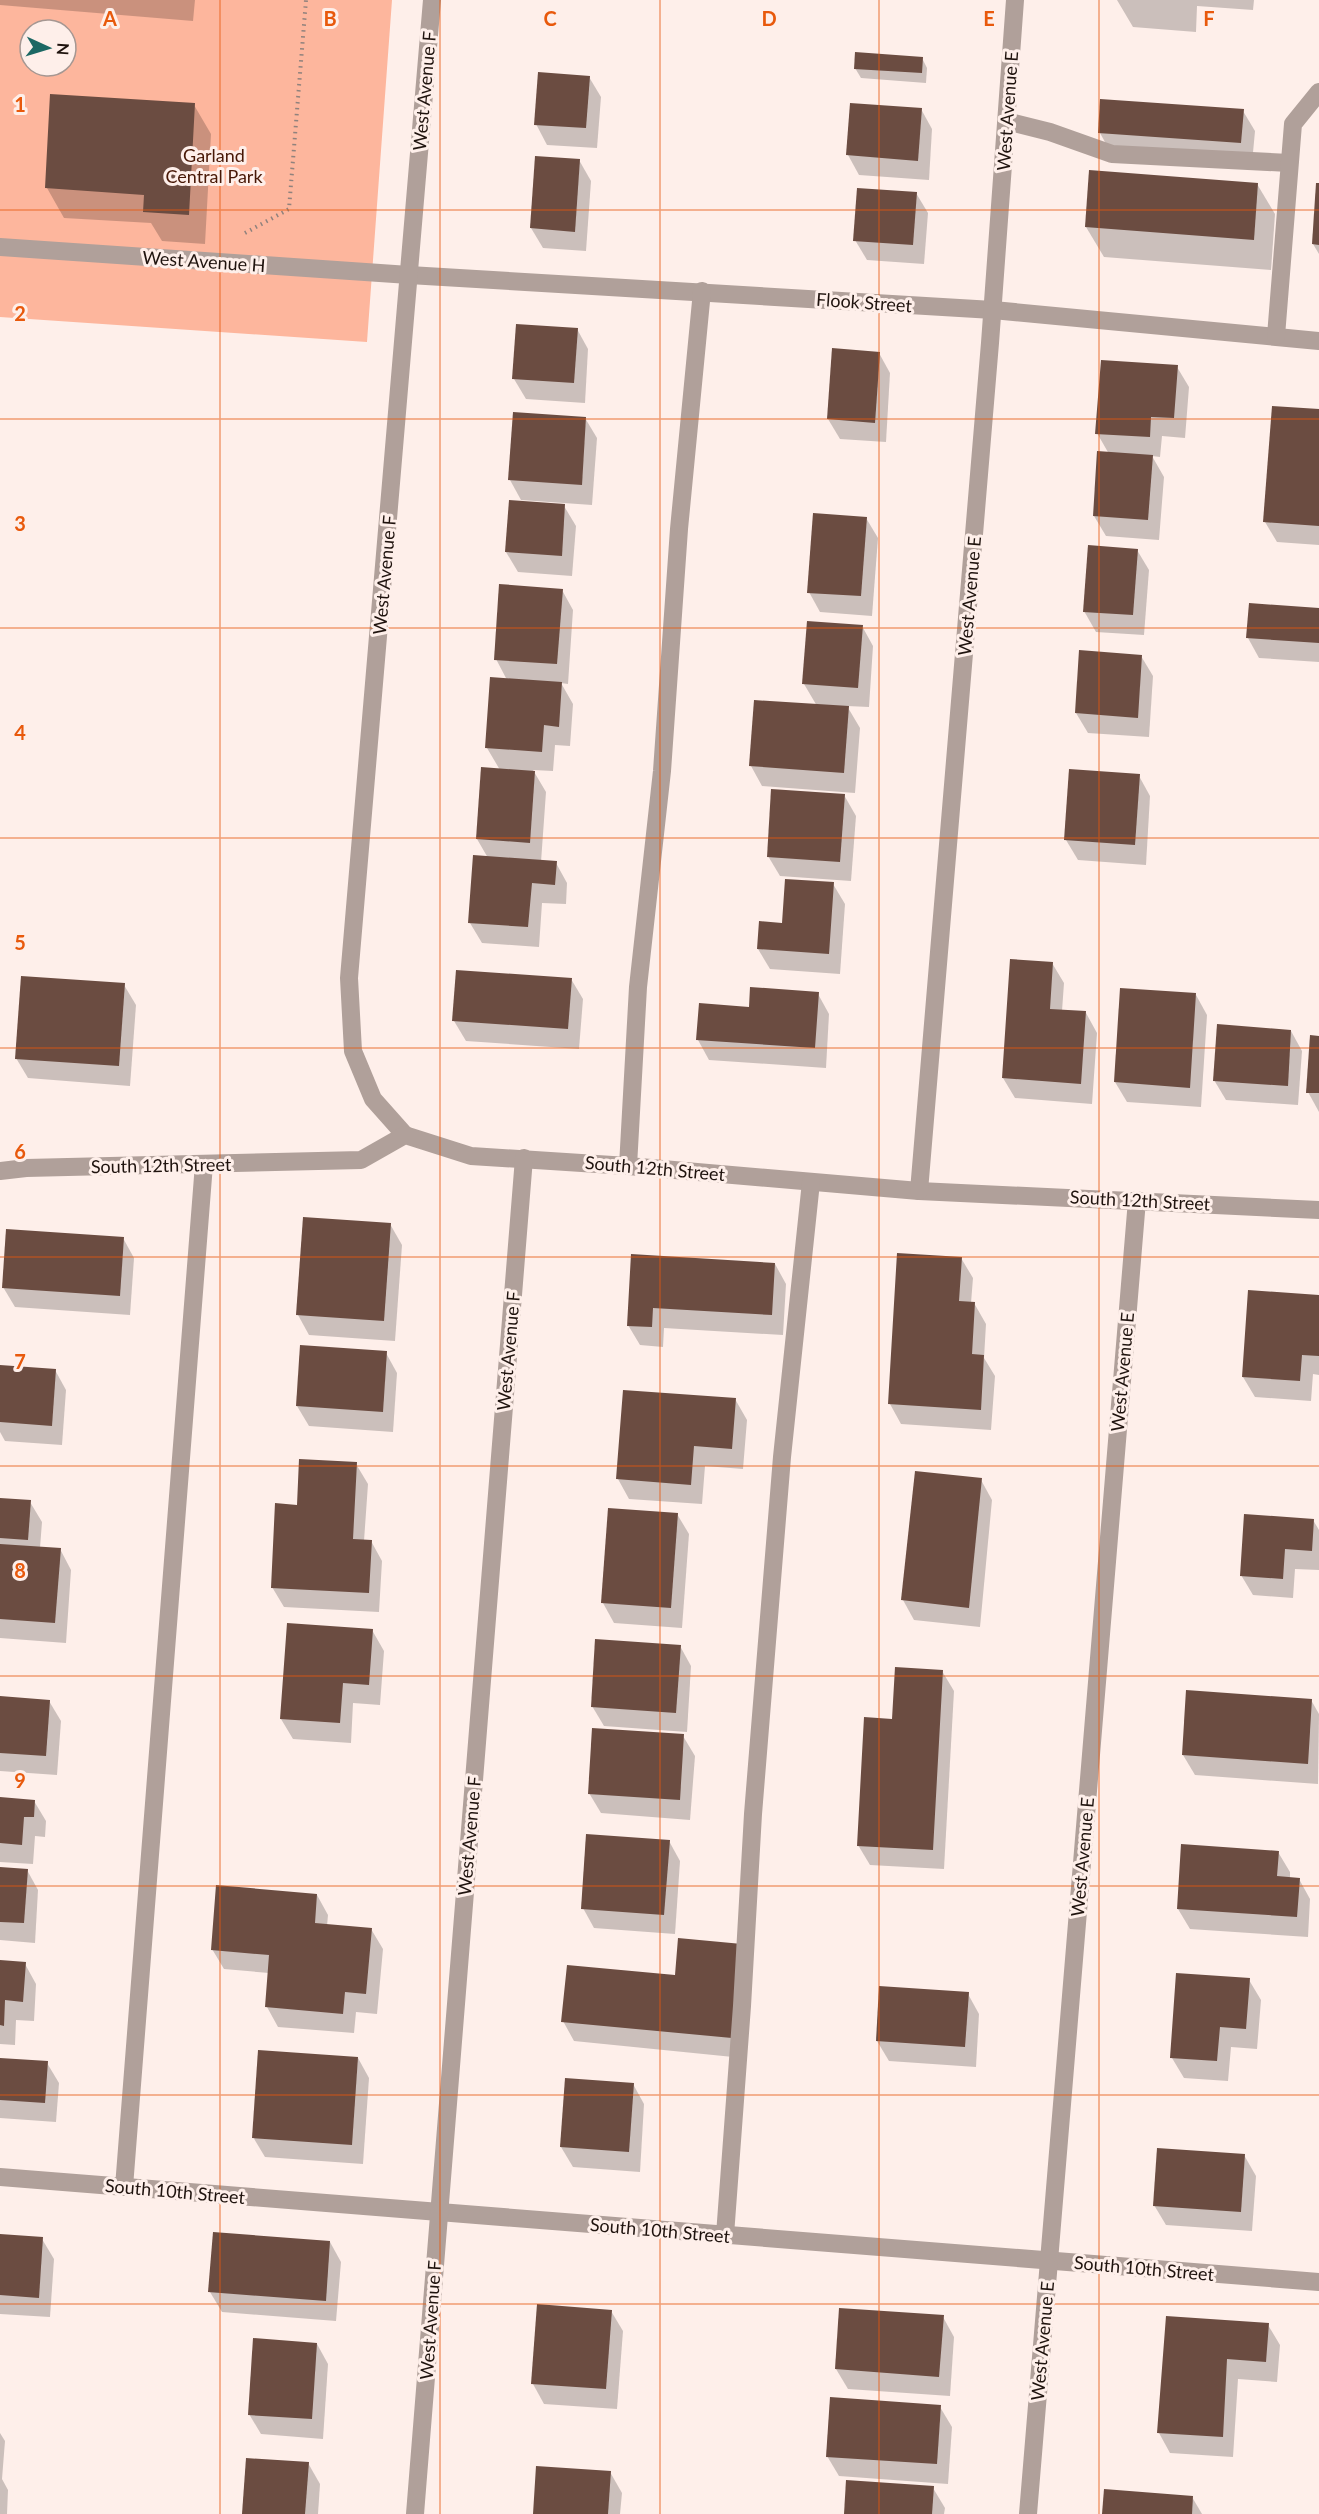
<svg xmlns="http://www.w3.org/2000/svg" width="1319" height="2514" viewBox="0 0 1319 2514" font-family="Lato,sans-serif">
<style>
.green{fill:#fdb69d;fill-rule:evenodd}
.shadow{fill:#0003}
.building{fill:#6b4c41}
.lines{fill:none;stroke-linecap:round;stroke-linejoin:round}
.path{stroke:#90827d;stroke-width:4;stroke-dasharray:1.5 4.5;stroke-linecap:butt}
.minor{stroke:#b0a09a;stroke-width:18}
.grid{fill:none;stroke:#e8590c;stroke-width:1.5;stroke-opacity:0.55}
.labels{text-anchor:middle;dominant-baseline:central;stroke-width:6;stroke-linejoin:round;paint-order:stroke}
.street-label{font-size:18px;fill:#1f130e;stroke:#feefea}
.park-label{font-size:18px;fill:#481806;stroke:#feefea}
.grid-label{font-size:20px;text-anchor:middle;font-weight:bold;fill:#e8590c;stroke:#feefea;stroke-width:6;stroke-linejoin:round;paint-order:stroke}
</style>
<rect width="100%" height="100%" fill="#feefea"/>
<!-- green -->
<path class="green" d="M0,0H392L367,342L0,317ZM30,30H66V66H30Z"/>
<!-- shadow -->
<g class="shadow">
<path d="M0,0H195L193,21L0,5Z"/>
<path d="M1117,0H1254L1253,10L1197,6L1196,32L1133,27Z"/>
<path d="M922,58L927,68L926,83L861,78L855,68Z"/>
<path d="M589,77L601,97L597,148L547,145L536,124Z"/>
<path d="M194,105L211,134L205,244L162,241L151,223L64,218L47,188Z"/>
<path d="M921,109L932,129L929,180L859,175L848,155Z"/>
<path d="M1243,111L1255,131L1252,163L1111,153L1100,133Z"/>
<path d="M579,160L591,181L586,251L543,248L531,228Z"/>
<path d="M1257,184L1275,214L1271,270L1104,257L1086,227Z"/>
<path d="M1319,185V254L1313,244Z"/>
<path d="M916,193L928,213L924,264L867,260L855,240Z"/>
<path d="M577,329L588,349L585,403L526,399L514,379Z"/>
<path d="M879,353L890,373L886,442L840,439L828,419Z"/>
<path d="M1177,367L1189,387L1185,438L1162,436L1160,457L1152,456L1164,477L1159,540L1106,536L1094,516L1109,454L1097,433Z"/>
<path d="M1319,410V545L1277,542L1265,522Z"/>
<path d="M585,418L597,438L592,505L521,500L510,480Z"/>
<path d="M564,506L576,526L572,576L518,572L506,552Z"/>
<path d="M866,518L878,538L872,616L820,612L809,592Z"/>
<path d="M1137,550L1149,570L1144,635L1096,632L1084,611Z"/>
<path d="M562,590L573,610L568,684L561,683L573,704L570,746L555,745L553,771L533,770L546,792L541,862L556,863L567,883L566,904L542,903L539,947L482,943L470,923L488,858L477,839L500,770L487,748L507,680L496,659Z"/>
<path d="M1319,609V662L1259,658L1248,638Z"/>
<path d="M862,626L873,646L869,707L847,706L860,728L855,793L762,786L751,766L817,706L804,684Z"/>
<path d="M1141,656L1153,676L1149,737L1088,733L1076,713Z"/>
<path d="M1139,776L1150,796L1146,865L1078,860L1066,840Z"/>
<path d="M844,795L856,816L851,881L780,876L768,856Z"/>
<path d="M833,884L845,904L840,974L770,969L758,949L784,924Z"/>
<path d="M1052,963L1064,983L1062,1011L1086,1013L1097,1033L1092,1104L1015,1098L1003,1078Z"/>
<path d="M571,979L583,999L579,1049L466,1041L454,1021Z"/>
<path d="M124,985L136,1005L130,1086L28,1078L16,1058Z"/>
<path d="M818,994L829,1014L826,1068L709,1060L698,1040L750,1008Z"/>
<path d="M1196,995L1207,1015L1201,1107L1127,1102L1115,1082Z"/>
<path d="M1291,1031L1302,1051L1298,1105L1226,1100L1214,1080Z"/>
<path d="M1319,1038V1112L1308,1092Z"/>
<path d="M390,1224L402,1245L395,1341L309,1335L298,1315Z"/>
<path d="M123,1238L134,1258L130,1315L15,1307L3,1287Z"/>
<path d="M633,1255L775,1264L786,1284L783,1335L664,1328L663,1347L640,1345L628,1325Z"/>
<path d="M961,1258L973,1278L971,1303H974L986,1324L984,1358L995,1376L991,1430L901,1424L890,1404Z"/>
<path d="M1319,1297V1375L1313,1374L1311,1401L1255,1397L1243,1377Z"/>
<path d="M386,1353L397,1373L393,1432L309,1426L297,1406Z"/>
<path d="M0,1366L55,1370L66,1390L62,1445L5,1441L0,1432Z"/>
<path d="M735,1399L747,1420L743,1469L705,1466L702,1504L629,1499L618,1479Z"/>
<path d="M356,1464L368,1484L364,1541H371L382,1561L379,1612L284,1607L272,1587L298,1506Z"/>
<path d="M981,1480L992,1500L980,1627L914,1620L903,1600Z"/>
<path d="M0,1499L30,1502L42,1522L40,1548L60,1549L71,1570L66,1643L0,1638Z"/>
<path d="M677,1514L689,1534L682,1628L614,1623L603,1603Z"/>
<path d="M1313,1520L1319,1530V1570L1295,1569L1293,1598L1253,1595L1241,1575Z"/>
<path d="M372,1630L384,1651L380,1705L353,1703L351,1743L293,1739L281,1719Z"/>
<path d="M680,1646L691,1666L687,1732L604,1726L592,1706Z"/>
<path d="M942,1671L954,1691L944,1869L870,1865L858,1845L893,1720Z"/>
<path d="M0,1698L49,1701L61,1721L57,1775L0,1771Z"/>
<path d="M1311,1700L1319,1714L1318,1784L1195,1775L1183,1755Z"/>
<path d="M683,1736L695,1756L690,1820L601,1813L589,1793Z"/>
<path d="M0,1799L34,1801L46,1821L45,1837L35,1836L33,1864L0,1862Z"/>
<path d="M669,1841L680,1861L675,1934L594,1928L583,1908Z"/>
<path d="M1278,1852L1290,1872V1879H1299L1310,1899L1308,1937L1190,1929L1178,1909Z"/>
<path d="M0,1868L27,1870L38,1890L35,1943L0,1940Z"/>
<path d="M317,1895L328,1915L327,1926L371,1929L383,1949L377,2014L356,2012L354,2033L278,2027L267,2007L269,1973L224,1969L212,1949Z"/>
<path d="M680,1940L743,2058L574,2041L563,2021L676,1977Z"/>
<path d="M0,1962L25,1964L36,1984L34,2021L16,2020L15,2045L0,2044Z"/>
<path d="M1249,1980L1261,2000L1257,2049L1231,2047L1228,2081L1184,2078L1172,2058Z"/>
<path d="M968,1994L979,2014L976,2067L889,2061L877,2041Z"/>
<path d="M358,2058L369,2078L363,2164L265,2157L253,2137Z"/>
<path d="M0,2060L47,2063L59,2083L56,2122L0,2118Z"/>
<path d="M566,2079L633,2084L644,2104L640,2172L573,2167L561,2147Z"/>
<path d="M1244,2155L1256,2176L1252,2231L1166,2225L1154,2205Z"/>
<path d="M0,2236L42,2239L54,2259L50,2317L0,2314Z"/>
<path d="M330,2242L341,2262L336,2321L222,2312L210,2292Z"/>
<path d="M841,2310L943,2317L954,2337L950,2396L848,2389L836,2369Z"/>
<path d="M611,2311L623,2331L617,2409L544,2404L533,2384Z"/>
<path d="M1167,2317L1268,2325L1280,2345L1277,2382L1238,2379L1233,2457L1170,2453L1159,2433Z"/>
<path d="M317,2344L328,2364L323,2439L261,2434L249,2414Z"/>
<path d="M940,2407L952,2427L948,2484L839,2476L827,2456Z"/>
<path d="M0,2433L5,2441L2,2479L8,2490L7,2514H0Z"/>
<path d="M308,2463L320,2484L318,2514H243Z"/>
<path d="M610,2472L622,2493L620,2514H534Z"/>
<path d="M933,2488L945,2508L944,2514H845Z"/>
<path d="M1192,2497L1202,2514H1103Z"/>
</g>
<!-- building -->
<g class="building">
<path d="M855,52L923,57L922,73L854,69Z"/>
<path d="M538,72L590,76L586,128L534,125Z"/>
<path d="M50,94L195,103L189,215L143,212L144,195L45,188Z"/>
<path d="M1100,99L1244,109L1241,143L1098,133Z"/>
<path d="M850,103L922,108L918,161L846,155Z"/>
<path d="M535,156L580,159L575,232L530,228Z"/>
<path d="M1089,170L1258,183L1254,240L1085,227Z"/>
<path d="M1316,183H1319V245L1312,244Z"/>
<path d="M857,188L917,192L913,245L853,241Z"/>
<path d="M516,324L578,328L574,383L512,379Z"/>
<path d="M832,348L880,352L875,423L827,419Z"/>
<path d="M1101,360L1178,365L1174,418L1151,417L1150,437L1095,434Z"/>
<path d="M1272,406L1319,409V526L1263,522Z"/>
<path d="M513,412L586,417L582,485L508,480Z"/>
<path d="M1097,451L1153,455L1148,520L1093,516Z"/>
<path d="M509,500L565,504L562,556L505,552Z"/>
<path d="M813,513L867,517L861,596L807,593Z"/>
<path d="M1088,545L1138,549L1133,615L1083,612Z"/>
<path d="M499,584L563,589L557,664L494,660Z"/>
<path d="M1249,603L1319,608V643L1246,638Z"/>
<path d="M807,621L863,625L858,688L802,684Z"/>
<path d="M1079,650L1142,655L1138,718L1075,713Z"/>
<path d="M490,677L562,682L559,727L544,725L542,752L485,748Z"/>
<path d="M754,700L849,706L844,773L749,766Z"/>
<path d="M481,767L535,771L530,843L476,839Z"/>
<path d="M1069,769L1140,774L1135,845L1064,840Z"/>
<path d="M771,789L845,794L840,862L767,857Z"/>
<path d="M473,855L557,861L555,885L532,883L528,927L468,923Z"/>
<path d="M785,879L834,882L829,954L757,949L759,921L782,923Z"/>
<path d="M1010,959L1053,962L1050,1009L1086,1011L1081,1084L1002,1078Z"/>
<path d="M456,970L572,978L568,1029L452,1021Z"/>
<path d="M21,976L125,983L119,1066L15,1059Z"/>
<path d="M750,987L819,992L815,1048L696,1040L699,1003L749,1007Z"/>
<path d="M1120,988L1196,993L1190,1088L1114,1082Z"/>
<path d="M1217,1024L1291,1030L1288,1086L1213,1081Z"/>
<path d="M1310,1035L1319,1036V1093H1306Z"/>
<path d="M303,1217L391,1223L384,1321L296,1315Z"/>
<path d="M6,1229L124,1237L120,1296L2,1288Z"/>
<path d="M897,1253L962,1257L959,1301L975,1302L972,1354L984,1355L981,1410L888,1404Z"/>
<path d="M631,1254L775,1263L772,1315L653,1308L652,1327L627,1326Z"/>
<path d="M1248,1290L1319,1295V1356L1302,1355L1300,1381L1242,1377Z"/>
<path d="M300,1345L387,1351L383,1412L296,1406Z"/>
<path d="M0,1365L56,1369L52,1426L0,1422Z"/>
<path d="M623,1390L736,1398L732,1449L694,1446L691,1485L616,1479Z"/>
<path d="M299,1459L357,1462L353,1539L372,1540L369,1593L271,1588L275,1503L297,1505Z"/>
<path d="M915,1471L982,1478L969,1608L901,1600Z"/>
<path d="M0,1498L31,1500L28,1540L0,1538Z"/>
<path d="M608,1508L678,1513L671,1608L601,1603Z"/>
<path d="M1244,1514L1314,1519L1312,1551L1285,1549L1283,1579L1240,1576Z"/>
<path d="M0,1544L61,1548L55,1623L0,1619Z"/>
<path d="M287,1623L373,1629L369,1685L343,1683L340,1723L280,1719Z"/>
<path d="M595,1639L681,1645L676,1713L591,1707Z"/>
<path d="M895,1667L943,1670L933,1850L857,1846L864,1717L892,1719Z"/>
<path d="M1186,1690L1312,1699L1308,1764L1182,1755Z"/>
<path d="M0,1696L50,1700L46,1756L0,1753Z"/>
<path d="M592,1728L684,1734L680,1800L588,1794Z"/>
<path d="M0,1797L35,1800L34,1817H24L22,1845L0,1843Z"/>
<path d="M586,1834L670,1840L664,1915L581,1909Z"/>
<path d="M1181,1844L1279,1851L1277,1876L1300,1878L1297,1917L1177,1909Z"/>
<path d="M0,1867L28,1869L24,1923L0,1922Z"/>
<path d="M216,1885L317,1894L315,1923L372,1928L366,1994L345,1992L343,2014L265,2007L269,1955L211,1950Z"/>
<path d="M678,1938L742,1944L732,2038L561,2022L567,1965L675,1975Z"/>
<path d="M0,1960L26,1962L23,2002L5,2000L4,2026L0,2025Z"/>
<path d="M1176,1973L1250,1978L1246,2029L1220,2027L1217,2061L1170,2058Z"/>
<path d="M879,1986L969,1992L965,2047L876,2041Z"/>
<path d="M258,2050L358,2057L352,2145L252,2138Z"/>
<path d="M0,2058L48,2061L45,2103L0,2100Z"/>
<path d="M565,2078L634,2083L629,2152L560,2147Z"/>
<path d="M1157,2148L1245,2154L1241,2212L1153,2206Z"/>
<path d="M213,2232L330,2241L326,2301L208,2292Z"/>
<path d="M0,2234L43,2237L39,2298L0,2295Z"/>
<path d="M537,2304L612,2310L606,2389L531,2384Z"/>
<path d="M839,2308L944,2315L939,2377L835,2369Z"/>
<path d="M1166,2316L1269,2323L1266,2362L1227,2359L1223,2437L1157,2433Z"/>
<path d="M253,2338L317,2343L312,2419L248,2415Z"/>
<path d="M830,2397L941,2405L937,2464L826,2457Z"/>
<path d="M246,2458L309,2462L305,2514H242Z"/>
<path d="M536,2466L611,2471L608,2514H533Z"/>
<path d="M846,2480L934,2486L932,2514H844Z"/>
<path d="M1104,2489L1193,2496L1192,2514H1102Z"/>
</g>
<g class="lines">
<!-- path -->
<path class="path" d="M245,233L289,209L306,0"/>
<!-- minor -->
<g class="minor">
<path d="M1006,121L1050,132L1112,154L1289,163"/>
<path d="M0,247L409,275L993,310L1319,341"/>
<path d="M1276,336L1293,124L1319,92"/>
<path d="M405,1135L373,1099L353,1051L349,978L432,0"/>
<path d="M628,1166L638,987L662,771L679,529L702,291"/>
<path d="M0,1171L26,1168L361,1160L405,1135L471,1156L628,1166L919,1191L1319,1210"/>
<path d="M919,1191L990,343L1015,0"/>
<path d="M0,2177L1319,2282"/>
<path d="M124,2187L204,1164"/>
<path d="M725,2235L742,2006L753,1814L782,1457L811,1182"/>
<path d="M415,2514L524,1158"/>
<path d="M1028,2514L1137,1200"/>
</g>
</g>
<!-- grid -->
<path class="grid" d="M220,0V2514M440,0V2514M660,0V2514M879,0V2514M1099,0V2514M0,210H1319M0,419H1319M0,628H1319M0,838H1319M0,1048H1319M0,1257H1319M0,1466H1319M0,1676H1319M0,1886H1319M0,2095H1319M0,2304H1319"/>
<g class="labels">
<!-- street labels -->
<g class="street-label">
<text transform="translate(424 91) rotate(-85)">West Avenue F</text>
<text transform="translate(1007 111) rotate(-86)">West Avenue E</text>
<text transform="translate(204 261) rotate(4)">West Avenue H</text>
<text transform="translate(864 302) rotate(4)">Flook Street</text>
<text transform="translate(384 575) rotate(-85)">West Avenue F</text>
<text transform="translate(969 596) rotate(-85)">West Avenue E</text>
<text transform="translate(161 1165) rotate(-1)">South 12th Street</text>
<text transform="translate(655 1168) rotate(5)">South 12th Street</text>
<text transform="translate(1140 1200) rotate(3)">South 12th Street</text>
<text transform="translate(508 1351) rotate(-85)">West Avenue F</text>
<text transform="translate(1122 1372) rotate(-85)">West Avenue E</text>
<text transform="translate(469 1836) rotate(-85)">West Avenue F</text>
<text transform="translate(1082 1857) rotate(-85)">West Avenue E</text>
<text transform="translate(175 2191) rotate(5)">South 10th Street</text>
<text transform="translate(660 2230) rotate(5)">South 10th Street</text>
<text transform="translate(1144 2268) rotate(5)">South 10th Street</text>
<text transform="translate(430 2320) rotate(-86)">West Avenue F</text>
<text transform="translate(1042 2341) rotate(-85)">West Avenue E</text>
</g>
<!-- park labels -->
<g class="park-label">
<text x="214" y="155">Garland<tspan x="214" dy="21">Central Park</tspan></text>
</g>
</g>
<g class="grid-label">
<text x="110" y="26">A</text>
<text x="330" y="26">B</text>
<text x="550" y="26">C</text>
<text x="769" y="26">D</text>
<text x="989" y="26">E</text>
<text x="1209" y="26">F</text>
<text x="20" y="112">1</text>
<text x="20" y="321">2</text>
<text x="20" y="531">3</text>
<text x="20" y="740">4</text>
<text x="20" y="950">5</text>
<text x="20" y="1159">6</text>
<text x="20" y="1369">7</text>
<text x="20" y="1578">8</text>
<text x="20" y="1788">9</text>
</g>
<!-- north arrow -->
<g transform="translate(48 48) rotate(94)"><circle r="28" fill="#feefea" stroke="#a59792" stroke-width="1.5"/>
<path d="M0-4.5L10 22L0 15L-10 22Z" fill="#1c6864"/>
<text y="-9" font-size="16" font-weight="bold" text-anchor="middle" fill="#1f130e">N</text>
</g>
</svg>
